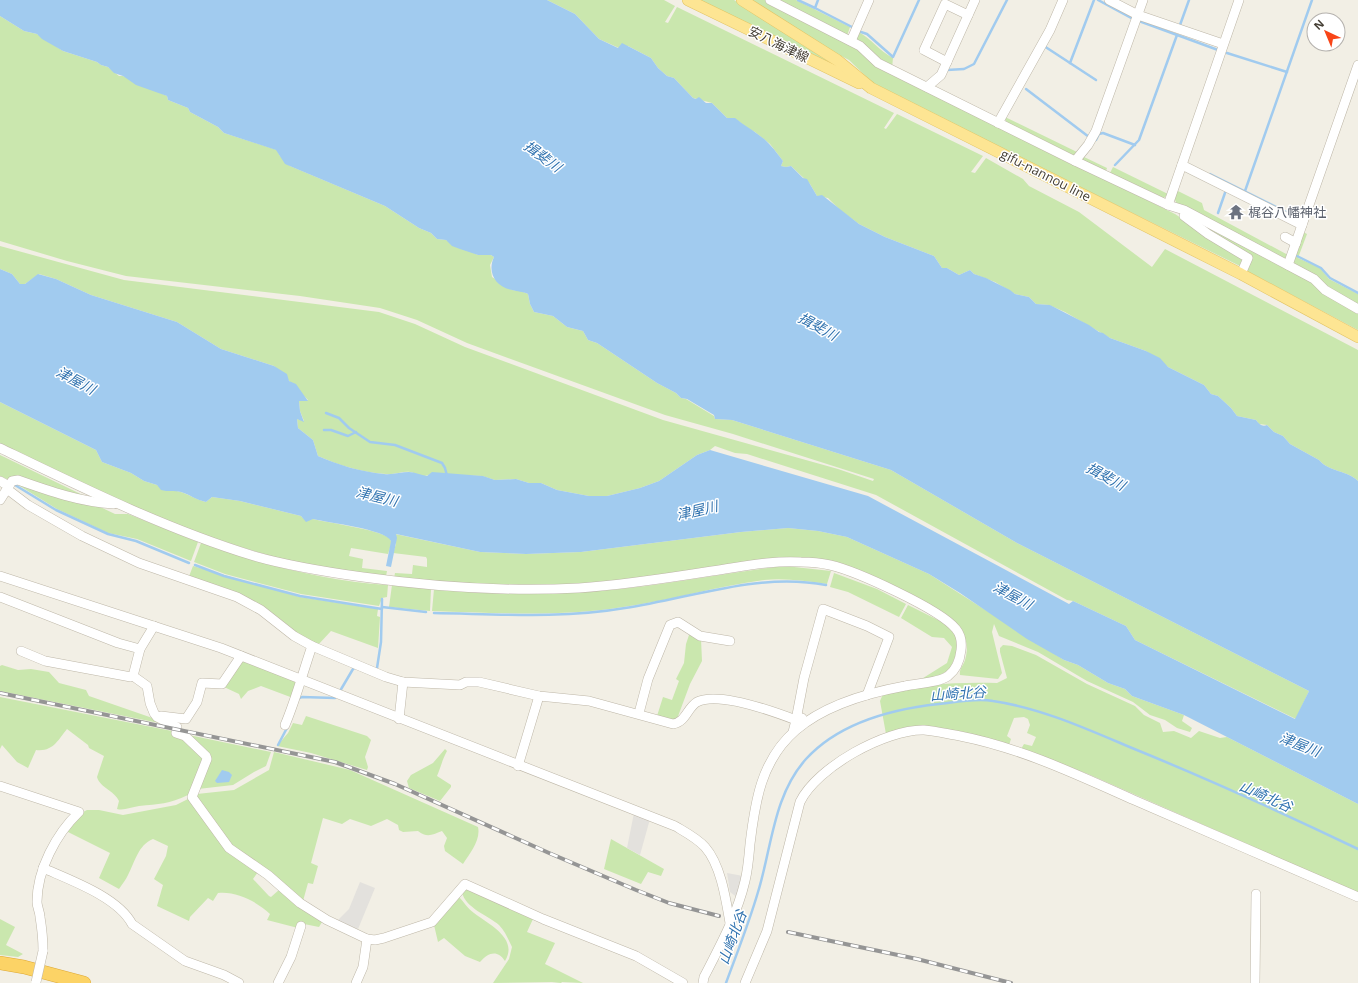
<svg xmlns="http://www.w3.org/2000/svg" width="1358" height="983" viewBox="0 0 1358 983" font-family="'Open Sans','Noto Sans JP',sans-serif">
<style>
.green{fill:#cae7ae}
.parking{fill:#e3e1dd}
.water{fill:#a1cbef}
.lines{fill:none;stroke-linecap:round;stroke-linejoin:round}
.stream{stroke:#a1cbef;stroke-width:2.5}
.minor-casing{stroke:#beb7a8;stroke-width:10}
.major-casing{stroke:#e2c363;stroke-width:12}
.highway-casing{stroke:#dca836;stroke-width:14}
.minor{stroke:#fff;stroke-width:9}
.major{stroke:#fde593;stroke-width:11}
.highway{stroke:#fcd366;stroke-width:13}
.rail-casing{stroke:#959595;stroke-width:4}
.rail{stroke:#fff;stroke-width:2.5;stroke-dasharray:8;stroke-linecap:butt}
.minor-bridge-casing{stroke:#beb7a8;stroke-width:10;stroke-linecap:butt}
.minor-bridge{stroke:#fff;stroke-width:9}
.labels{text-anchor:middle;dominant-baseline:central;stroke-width:3;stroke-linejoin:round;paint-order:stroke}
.street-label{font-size:13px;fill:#453f35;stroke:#fff}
.worship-label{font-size:13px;fill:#5b616d;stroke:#fff;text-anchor:start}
.water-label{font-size:14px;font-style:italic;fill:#2f72af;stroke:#fff}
</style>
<rect width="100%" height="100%" fill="#f2efe5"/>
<!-- green -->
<g class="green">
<path d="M547,0H664L675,6L665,22L668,23L677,7L894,113L884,128L886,129L897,114L983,156L971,172L975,173L986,158L1023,179L1029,186L1079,212L1152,267L1165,249L1358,350V481C1347,470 1329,472 1319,460L1290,444L1283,436L1274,432L1267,425L1259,424L1256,420L1237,416L1231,408L1218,396L1211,394L1204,385L1168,367L1146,351L1110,338L1065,312L1049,305L1036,304L1029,297L1015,294L995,282L974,274L970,270L959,275L947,268H942L934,256L885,237L859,224L840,210L828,198L817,196L810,184L791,166L786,167L781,166L783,161L770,144L755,132L743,126L740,122L727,118L712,103L693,98L674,78L667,76L658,68L651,58L628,46L619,48L599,39L575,14Z"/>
<path d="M699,0H734L842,70Z"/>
<path d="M750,0H765L859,48L877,66L1175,214L1243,258L1240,266L877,87L849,60L822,46Z"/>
<path d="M774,0H796L850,27L847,36Z"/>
<path d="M0,16L24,31L37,34L63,51L97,62L101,65L108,67L119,76H123L167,96L168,100L188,108L190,112L218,127L224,133L277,150L280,156L290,166L385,206L419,228L431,233L437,239L446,240L478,255H491L494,257L490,265L492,277L512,290L521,291L528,294L530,304L534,312L553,316L567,327L583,331L588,340L597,343L657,383L676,393L681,398L686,399L714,416L715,419L732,420L891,470L1017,543L1309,691L1296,719L1135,640L1126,626L1073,601L1067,600L876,495L747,454L735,453L715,446L710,450L697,455L659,481L640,488L607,496H589L557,490L541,483H529L516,479L495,480L482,476L430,474C423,479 417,473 410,472C403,471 394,475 386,474C364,473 338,465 318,456L313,440L298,428L297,419L304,421L300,411L299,401L308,400L274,366L221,349L177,322L91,295L56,279L39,274L25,284H20L12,274L0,269V246L124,280L379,312L415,324L465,347L663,420L838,469L873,481L874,479L733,434L665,415L467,343L417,320L380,308L300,296L126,276L67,261L0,241Z"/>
<path d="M857,31C871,38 879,51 893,58L892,68L855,38Z"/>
<path d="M1005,117L1079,153L1072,157L1006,123Z"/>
<path d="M1082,156L1107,168L1106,171L1082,162Z"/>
<path d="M1113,167L1168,194L1164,198L1110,173Z"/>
<path d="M1176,190L1202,203L1204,210L1288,255L1284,260L1177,204L1174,198Z"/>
<path d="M1191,219L1314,282L1358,312V330L1247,271L1252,259Z"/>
<path d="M1303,232L1307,234L1298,258L1320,268L1329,279L1358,294V305L1294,265L1293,262Z"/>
<path d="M0,402L96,450L102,462L131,473L144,481L157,485L167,491C182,488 192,499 206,502L212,497L240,501L301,516L305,520L313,519C328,523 384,530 390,539C393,542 389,550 388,554L351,548L349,556L363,559L362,568L387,571L386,576C353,572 319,568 287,560C186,535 93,488 0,444Z"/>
<path d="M0,455L93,500L9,480L0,476Z"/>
<path d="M15,483L96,505L115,514H128L198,542L191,561L137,539L108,533L57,509Z"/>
<path d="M788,528L818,531L847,537L929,574L1064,660L1078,665L1108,683L1125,689L1132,696L1184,715L1182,721L1192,728L1190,732L1177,728L1165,720L1150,715L1133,702L1087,681L1038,652L999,636L994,624L992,632L1002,673L998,679L960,675C959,669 963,666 965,660C971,641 962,627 947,616L822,561L581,585H478L394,578L395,573L412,574L413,565L427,567V559L426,557L393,553L396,544L395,534L480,552L526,554L581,552L741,532Z"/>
<path d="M201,543C262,564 324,581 388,585L387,597L382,598L379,606L301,594L225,574L194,562Z"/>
<path d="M193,566L300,597L378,609L377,616L380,617L378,648L331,631L318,645L300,638L263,608L188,579Z"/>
<path d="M785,566L831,571L827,584C806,581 785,578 764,580C716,586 670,601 623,607C560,617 496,613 432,611L434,589C505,597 575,595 646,586C693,580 738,571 785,566Z"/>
<path d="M834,573L877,589L906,604L899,617L848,592L830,587Z"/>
<path d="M392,585L431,589L430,611L389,607Z"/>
<path d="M908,605L946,624L956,635L958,643L957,652L950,669L939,676L920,680L947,663L952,647L944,638L932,637L901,618Z"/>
<path d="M690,632L701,639L702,661L690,684L677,719L672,721L657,716L663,697L672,700L679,681L676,679L684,663L686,644Z"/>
<path d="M1003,645L1012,646L1036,655L1087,684L1135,706L1144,715L1160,723L1163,732L1174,731L1191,738L1199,731L1220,738L1227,737L1358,804V893L1088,774L1021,749L1024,744L1032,746L1036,737L1027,733L1030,725L1028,719L1024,717L1014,718L1007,736L1011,739L1009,745L971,735L886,734L880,701L883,694C922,684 956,682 997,683L1007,678L1000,652V648Z"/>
<path d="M241,660L297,682L293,698L261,686L248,691L241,699L239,694L224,687Z"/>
<path d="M2,665L18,670L31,669L49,672L59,683L86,690L89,696L164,722V724L0,691V666Z"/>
<path d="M0,697L172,731L204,755L188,795C169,804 159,804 139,806C131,807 124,811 117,809L119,801C114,790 100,788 97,777L104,756L89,748L88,745L67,729C58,740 53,752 36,750L28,768L17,762L2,745L0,749Z"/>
<path d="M306,716L367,736L371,740L365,757L368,767L367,770L311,753L277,746L288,733L293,723L302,725Z"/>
<path d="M184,734L271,752L266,766L254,772L233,785L198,789L209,758Z"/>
<path d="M445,749L447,751C442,760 441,767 437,776L451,785V787L440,801L409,788L407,781L411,775L433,763Z"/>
<path d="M274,752L350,770L478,827C481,840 470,853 463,864L445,851L444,846L447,838L442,831C432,835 427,838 418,831L403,832L399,830L398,825L387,819L371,826L350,819L342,824L323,818L311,863L318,866L313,884L308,883L303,901L268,871L233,848L195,796L197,794L234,790L269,770Z"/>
<path d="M188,799L191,800L258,872L253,879L269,896L271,897L280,889L322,922L319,927L299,923L298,928L267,920L270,914C256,901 236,891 218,893L213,901L208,898L190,917L189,921L157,906L163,885L154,879L166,856L168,846L153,839C138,845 135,862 128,875C126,880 122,884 119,889L99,878L110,853L66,831L81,813L87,810H99L123,815L176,805Z"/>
<path d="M611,839L664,869L661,876L648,872L641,884L604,869Z"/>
<path d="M465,890H471L533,919L527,932L555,943L545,964L583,983L562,982L561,983L552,982L493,983L509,959L512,947C508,939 505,931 499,925C489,916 465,908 462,892Z"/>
<path d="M459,897C464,902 468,909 474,913C488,924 519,938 505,961C497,949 488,953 480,962L465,956L444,938L438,942L434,925Z"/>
<path d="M0,919L15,927L6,945L23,954L18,957L0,955Z"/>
</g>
<!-- parking -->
<g class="parking">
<path d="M634,813L650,819L640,855L627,848Z"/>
<path d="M727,873L743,876L738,898L730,892Z"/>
<path d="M360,882L375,888L358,929L337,921L349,909Z"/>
</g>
<!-- water -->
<g class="water">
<path d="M0,0H547L575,14L599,39L618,48L622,43L651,58L658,68L667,76L674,78L693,98L696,99L699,97L706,103H712L727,118H735C746,127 762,135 771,146C775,150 779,156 783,161L781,166L786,167L791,166L803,178L807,179L817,196L822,195L859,224L885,237L934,256L942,268H947L959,275L970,270L974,274L986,278L1010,290L1015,294L1029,297L1036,304L1050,305L1089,325L1099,332L1103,333L1110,338L1146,351L1160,358L1168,367L1204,385L1211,394L1218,396L1231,408L1237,416L1256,420C1259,424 1262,427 1267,425L1274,432L1283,436L1290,444L1319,460C1329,472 1347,470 1358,481V804L1184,715L1132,696L1125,689L1108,683L1078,665L1064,660L1027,639L960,593L929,574L847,537L818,531L788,528L741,532L581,552L526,554L480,552L396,534L397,538L391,567L386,566L391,541C385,529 329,523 313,519L306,522L301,516L240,501L212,497L206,502C196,500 191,495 181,492C174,490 168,492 161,490L157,485L144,481L131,473L102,462L96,450L0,402V269L12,274L20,284H25L38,274L56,279L91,295L177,322L221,349L274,366L287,374L289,381L296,384L308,401H299L300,411L304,422L297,419L298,428L313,440L318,456C338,465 362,472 384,474C393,475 401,472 409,472C415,472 421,475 427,476L432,472L483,476L495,480L516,479L529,483H541L557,490L589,496H607L640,488L659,481L697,455L710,450L868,496L1069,604L1073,601L1126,626L1135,640L1295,719L1309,691L1017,543L891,470L732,420L715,419L714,415L687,399L681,398L676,393L657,383L597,343L588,340L583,331L567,327L553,316L534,312L530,304L528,294C522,291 518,292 512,290C495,287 487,272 494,257L491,255H478L460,249L452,246L446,240L437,239L431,233L419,228L385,206L285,164L276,150L224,133L218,127L190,112L188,108L168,100L167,96L136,85L123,76L114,73L108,67L101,65L97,62L63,51L42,39L37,34L24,31L0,16Z"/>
<path d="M222,770L229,772L232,775L229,782L217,783L215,781Z"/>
</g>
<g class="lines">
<!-- stream -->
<g class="stream">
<path d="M798,0L815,8"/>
<path d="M818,0L815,8L852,27"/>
<path d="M1098,0L1133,19"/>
<path d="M1139,21L1218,50"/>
<path d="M1180,25L1189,0"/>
<path d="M861,32L867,34L893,57L919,0"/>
<path d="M1044,46L1096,80"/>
<path d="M1227,53L1287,72"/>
<path d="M1070,63L1094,0"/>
<path d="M947,70L964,69L974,64L1007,0"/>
<path d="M1026,89L1089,137"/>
<path d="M1094,139L1096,140L1099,134L1103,133L1135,145"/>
<path d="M1115,165L1139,140L1177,35"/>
<path d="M1210,174L1300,219"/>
<path d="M1245,191L1312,0"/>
<path d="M1218,213L1226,190"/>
<path d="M1297,256L1321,268L1330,278L1358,293"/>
<path d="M326,413L339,418L349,428L370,442L395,445L442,463L445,468L447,476"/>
<path d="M324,430H331L348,436L356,432"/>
<path d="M15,485L56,510L108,534L136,541L189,563"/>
<path d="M195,565L224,576L300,596L382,609"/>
<path d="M382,607L426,612"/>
<path d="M434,613C497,614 562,619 625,608C692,598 758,572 826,585"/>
<path d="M377,668L381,642L382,599"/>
<path d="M340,691L353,669L357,667"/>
<path d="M298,699L302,697L335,698"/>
<path d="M278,745L288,726"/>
<path d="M726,983C737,953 749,923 758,892C772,847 773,796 806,759C839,723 892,709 939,704C956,702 976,698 993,701C1041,708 1087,729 1132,748C1208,779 1283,813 1358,849"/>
</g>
<!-- minor casing -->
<g class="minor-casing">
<g id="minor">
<path d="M770,0L860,46L878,63L1075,161L1168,205L1184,210L1314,279L1325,290L1358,309"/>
<path d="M1109,0L1138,15L1223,44"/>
<path d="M851,41L869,0"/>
<path d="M947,62L924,50L945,4L968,15"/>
<path d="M927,87L941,75L975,0"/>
<path d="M998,123L1050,30L1063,0"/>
<path d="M1075,161L1088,145L1096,131L1143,0"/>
<path d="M1182,165L1302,225"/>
<path d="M1168,205L1239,0"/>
<path d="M1184,216L1208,234L1248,258L1241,274"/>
<path d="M1285,237L1296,243"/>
<path d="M1288,265L1358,65"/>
<path d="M0,448C83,488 166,529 254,556C289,566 327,572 363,577C435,587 507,592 579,588C624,585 668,578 712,571C741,567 771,560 801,562C810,562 821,563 830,565C856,571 940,609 956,629C961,635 962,642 961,650C960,659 956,670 948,676C938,683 918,683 905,686C867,693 825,705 796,730C761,760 755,802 750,844C749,856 748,869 745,881C737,915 720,946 704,977L703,983"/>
<path d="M0,481L9,486L7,489L28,505L82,536L139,563L237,597L261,610L294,636L312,646L386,677L403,682L460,685L466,682H479L539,696L589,701L673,724C686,722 687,708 697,702C718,691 775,712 796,720L793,732"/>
<path d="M9,486L12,481L18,480C49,491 80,502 114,504"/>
<path d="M0,500L7,489"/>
<path d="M0,576L221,648L675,826C685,832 697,838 705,847C721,865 726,900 730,923"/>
<path d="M0,597L118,643L140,649"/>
<path d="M154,626L140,649L133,676L147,686L150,703L154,713L157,717L177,727"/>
<path d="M21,651L45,661L131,677L133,676"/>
<path d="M639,713L648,679L670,625L678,622L700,636L730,641"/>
<path d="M161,716L186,719L197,702L202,683L222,684L241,656"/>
<path d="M802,718L796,720L804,678L823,609L867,626L889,637L867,695"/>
<path d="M399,719L403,682"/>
<path d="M285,725C296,699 303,672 312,646"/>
<path d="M176,733L185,736L206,756L207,759L192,797L229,848L268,875L300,903L327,920L367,939L375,940L384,938L432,922L465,884L543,919L636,956L683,983"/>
<path d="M518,766L539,696"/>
<path d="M0,786L79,812C56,834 37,870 37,902C37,907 40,912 40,917C42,929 43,940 43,951"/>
<path d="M43,868C70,880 118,897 132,924L185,961L224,975L239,983"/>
<path d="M278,983L291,957L301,926"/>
<path d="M356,983L363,967L367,939"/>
<path d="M745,983L767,931L800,802C817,767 886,729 924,730C936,731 948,734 960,736C1021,748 1078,775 1134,800C1209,832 1283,865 1358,897"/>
<path d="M1255,983L1256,894"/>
</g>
</g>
<!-- major casing -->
<g class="major-casing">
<g id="major">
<path d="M688,0L859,83"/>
<path d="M742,0L837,60L871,88L1241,274L1358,337"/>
</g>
</g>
<!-- highway casing -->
<g class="highway-casing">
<path id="highway" d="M0,963L24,967L84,983"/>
</g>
<!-- minor -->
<use href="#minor" class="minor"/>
<!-- major -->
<use href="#major" class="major"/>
<!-- highway -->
<use href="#highway" class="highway"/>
<!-- rail casing -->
<g class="rail-casing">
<g id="rail">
<path d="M0,693L335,762L395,784L549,853L636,890L669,903L719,916"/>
<path d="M788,932L917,959L1011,983"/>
</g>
</g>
<!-- rail -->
<use href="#rail" class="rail"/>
<!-- minor-bridge casing -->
<g class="minor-bridge-casing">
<path id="minor-bridge" d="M36,982L43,951"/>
</g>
<!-- minor-bridge -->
<use href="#minor-bridge" class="minor-bridge"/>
</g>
<!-- icons -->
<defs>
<g id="temple-bare" transform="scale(1.2)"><path d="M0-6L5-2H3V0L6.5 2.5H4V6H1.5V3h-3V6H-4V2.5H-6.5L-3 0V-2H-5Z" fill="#6b7280" stroke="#fff" stroke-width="2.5" paint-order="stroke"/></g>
</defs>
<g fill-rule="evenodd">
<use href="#temple-bare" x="1236" y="212"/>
</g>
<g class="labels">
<!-- street labels -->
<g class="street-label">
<text transform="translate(779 44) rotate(26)">安八海津線</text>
<text transform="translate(1046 175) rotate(27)">gifu-nannou line</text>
</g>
<!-- worship labels -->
<g class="worship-label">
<text x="1248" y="212">梶谷八幡神社</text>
</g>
<!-- water labels -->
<g class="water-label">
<text transform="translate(543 156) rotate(36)">揖斐川</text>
<text transform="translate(818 326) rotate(28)">揖斐川</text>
<text transform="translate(76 380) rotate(28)">津屋川</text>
<text transform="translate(1106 476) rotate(28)">揖斐川</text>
<text transform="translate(377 496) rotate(14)">津屋川</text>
<text transform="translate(697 510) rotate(-13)">津屋川</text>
<text transform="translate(1013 595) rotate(28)">津屋川</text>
<text transform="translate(958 693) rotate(-4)">山崎北谷</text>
<text transform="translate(1300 744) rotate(21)">津屋川</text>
<text transform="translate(1266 796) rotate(24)">山崎北谷</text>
<text transform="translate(732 937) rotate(-70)">山崎北谷</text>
</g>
</g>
<!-- north arrow -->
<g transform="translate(1326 32) rotate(316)"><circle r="19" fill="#ffffff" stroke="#b5b2ae"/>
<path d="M0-3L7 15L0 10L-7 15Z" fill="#f84517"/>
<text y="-6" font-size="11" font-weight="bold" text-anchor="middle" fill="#453f35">N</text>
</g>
</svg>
